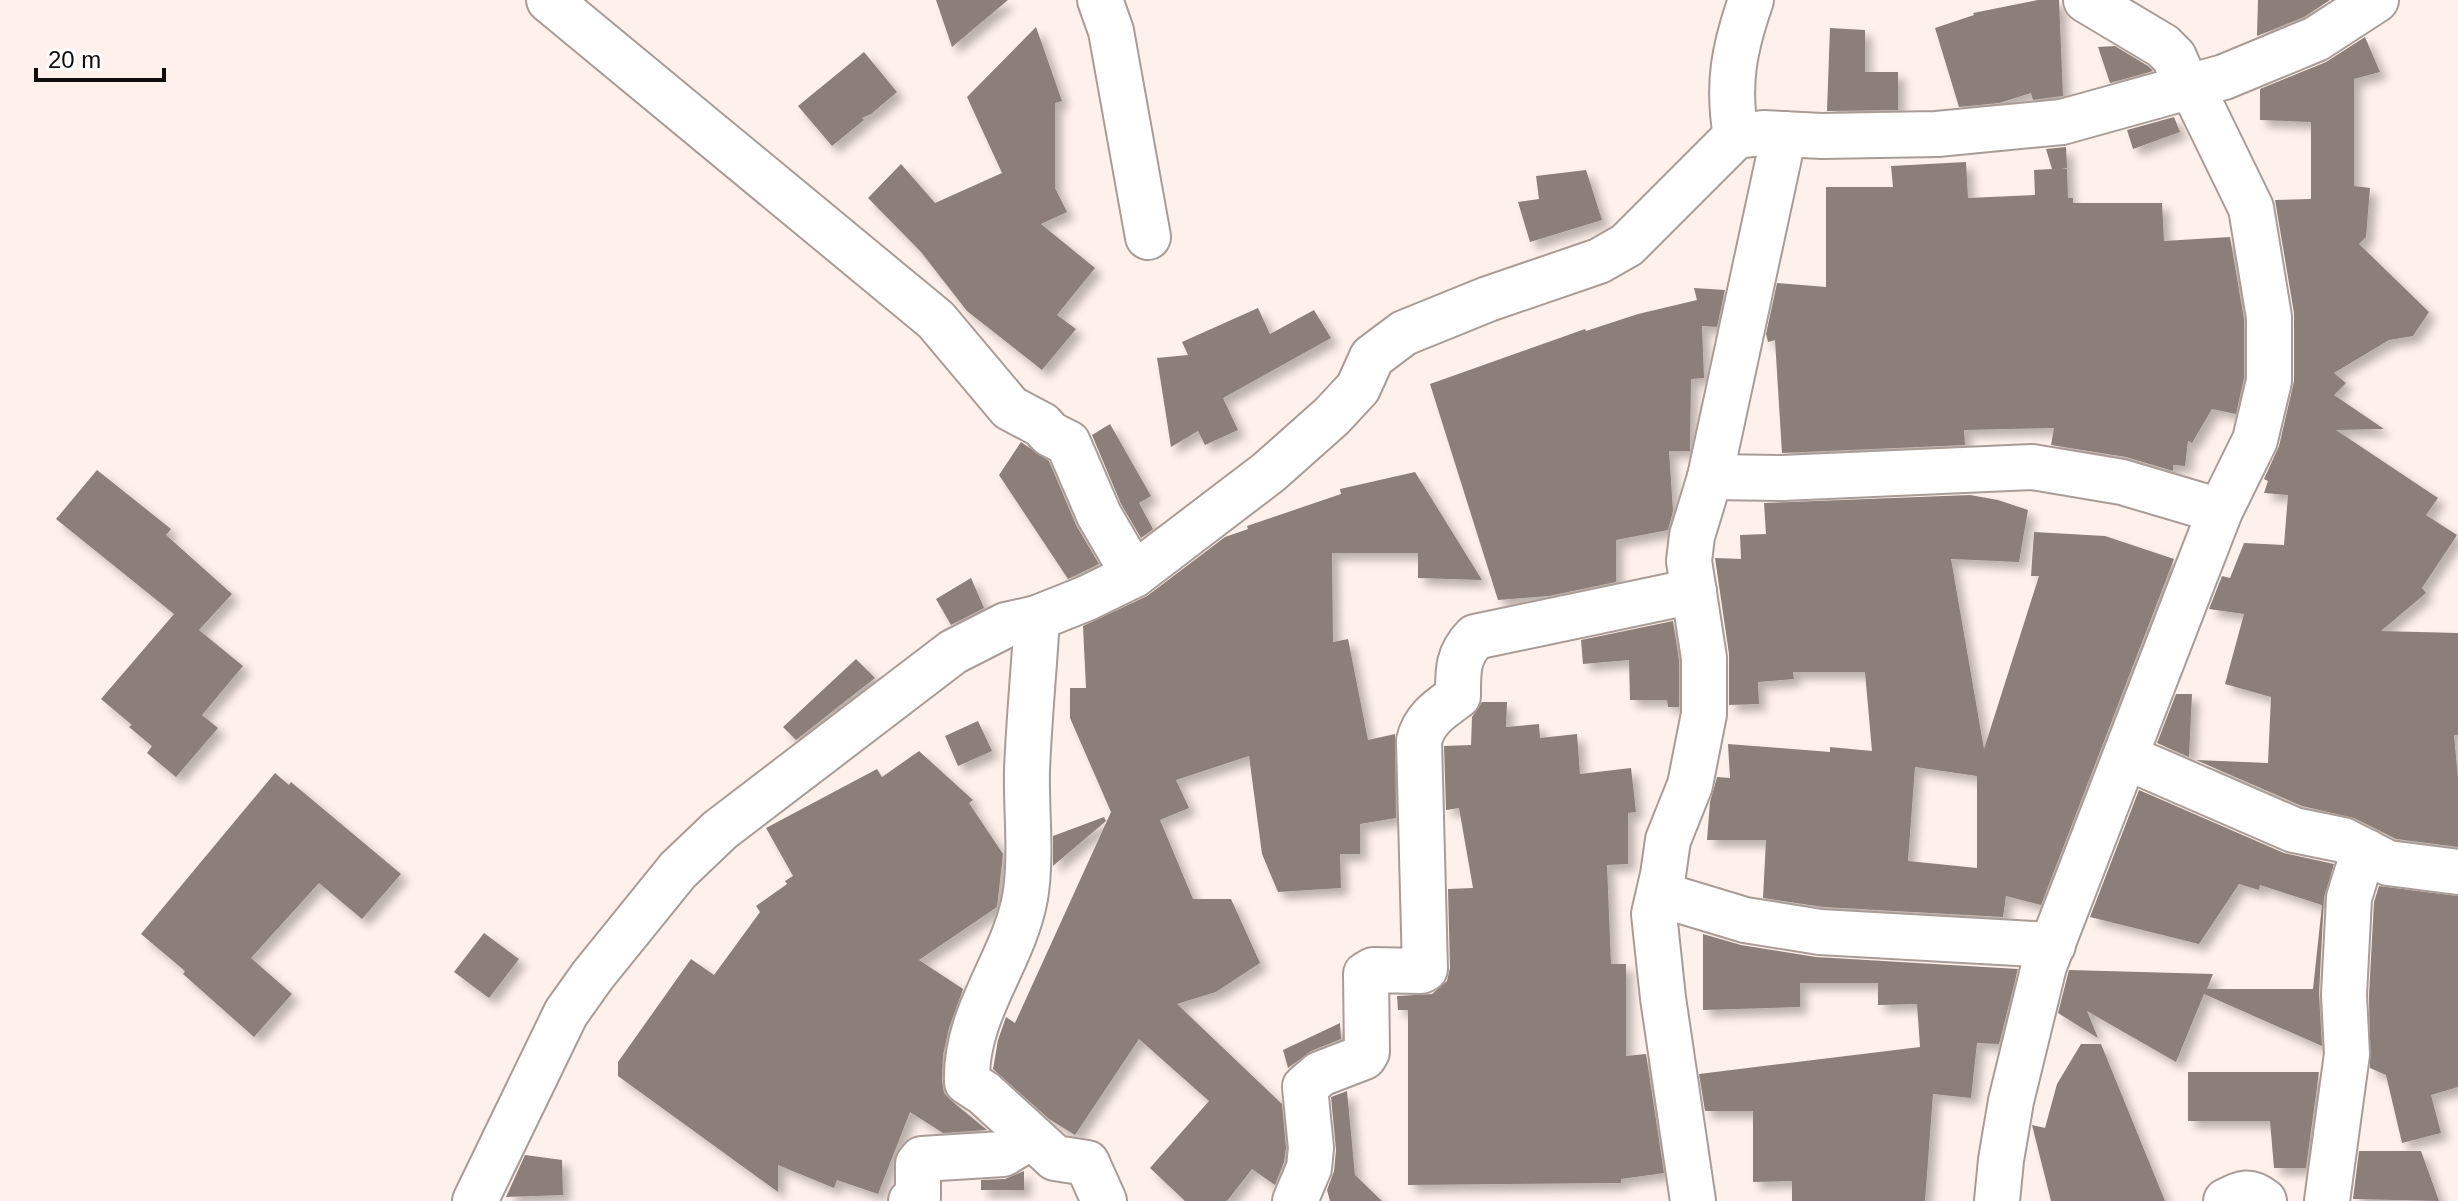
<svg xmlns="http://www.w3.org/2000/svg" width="2458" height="1201" viewBox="0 0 2458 1201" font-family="Helvetica,sans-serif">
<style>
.building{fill:#8c7f7a;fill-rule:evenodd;filter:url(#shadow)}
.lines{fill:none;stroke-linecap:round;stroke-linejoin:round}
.street-casing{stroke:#a99c97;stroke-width:48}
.street{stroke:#fff;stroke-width:44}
</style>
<defs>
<filter id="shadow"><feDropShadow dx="7" dy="7" stdDeviation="4" flood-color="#0004"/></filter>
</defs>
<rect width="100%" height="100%" fill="#fef0ea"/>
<!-- building -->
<g class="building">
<path d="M936,0H1008L952,47Z"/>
<path d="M2038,0H2059L2063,96L2033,100L2031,93L1999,103L1959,107L1935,28L1974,15L1973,13Z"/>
<path d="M2258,0H2330L2304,17L2257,36Z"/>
<path d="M1036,27L1062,101L1055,103V188L1067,212L1041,224L1095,268L1057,315L1076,329L1042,370L967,311L921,252L868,198L901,164L935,203L1002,173L967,97Z"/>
<path d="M1830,28L1865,30V72H1898V110L1827,111Z"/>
<path d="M2365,37L2380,72L2354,79V186L2370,188L2366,237L2359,244L2429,312L2413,336L2389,340L2334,373L2346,383L2334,395L2384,429L2336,430L2438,498L2426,515L2457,535L2422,588L2426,593L2381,631L2458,633V735H2454L2458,778V847L2396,839L2354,818L2302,806L2196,760L2268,763L2271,697L2225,684L2244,614L2209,609L2222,576L2230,578L2244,543L2284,545L2288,495L2264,493L2268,481L2264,479L2279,446L2294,381V313L2275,200L2311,199V122L2260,120V89L2326,62Z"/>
<path d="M2115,46L2148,66L2153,71L2110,83L2098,47Z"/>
<path d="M864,52L897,92L871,114L862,118L864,120L832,146L798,106Z"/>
<path d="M2174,117L2180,132L2133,149L2127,130Z"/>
<path d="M2066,147L2067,168L2062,169H2067L2068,198H2073V203H2162L2164,241L2230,237L2244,319V378L2236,414L2212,409L2192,443L2188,441L2185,466L2173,465V471L2126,457L2051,445L2054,428L1964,430L1965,445L1782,453L1775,340L1768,342L1766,334L1777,283L1826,287V187H1893L1891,166L1966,162L1968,198L2035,195L2034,170L2052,169L2046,149Z"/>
<path d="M1586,170L1602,220L1530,242L1518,202L1539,199L1536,176Z"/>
<path d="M1694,288L1725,290L1717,327L1702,326L1704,378L1691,379L1690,451H1669L1673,511L1668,530L1616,540V582L1549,596L1498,600L1430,384L1585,329L1586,331L1638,314L1697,300Z"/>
<path d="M1258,308L1270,334L1314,310L1331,338L1223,398L1238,430L1205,445L1198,431L1171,447L1157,358L1188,355L1182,342Z"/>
<path d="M1110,424L1151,496L1139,503L1153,529L1141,538L1121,504L1092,435Z"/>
<path d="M1021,442L1049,461L1076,525L1099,564L1068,579L999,475Z"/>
<path d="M97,470L171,529L166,535L232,594L199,630L243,666L202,715L218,728L176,777L147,753L152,746L129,727L132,725L101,699L174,614L56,519Z"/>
<path d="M1415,472L1482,580L1418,578V553H1332L1333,642L1348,639L1368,740L1395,734L1396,818L1360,824V854H1340L1341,888L1278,892L1262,854L1249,756L1176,780L1189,808L1160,820L1193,899H1231L1260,963L1216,992L1177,1004L1282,1104L1286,1148L1284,1162L1275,1185L1252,1169L1227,1201H1185L1150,1168L1209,1101L1139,1039L1075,1135L1049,1119L993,1069L998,1040L1006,1017L1015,1023L1111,812L1070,718V688H1086L1083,626L1147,596L1225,537L1248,529L1247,526L1341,494L1340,489Z"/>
<path d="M1970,495L1998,500L2028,510L2019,562L1951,559L1984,749L2039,576H2031L2034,532L2105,536L2174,559L2041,905L2006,896L2003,917L1823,907L1763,898L1766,840H1707L1710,802L1717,777L1730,778L1728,744L1830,752V747L1872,751L1865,672H1793L1794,679L1758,682L1759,704L1729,705V654L1715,558L1741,559L1740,535L1766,534L1764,503ZM1915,767L1977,776V868L1908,861Z"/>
<path d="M971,578L984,608L951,625L936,599Z"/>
<path d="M1673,621L1679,660V707H1668L1667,700H1630L1629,660L1583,664L1581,640Z"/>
<path d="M856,659L875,678L796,740L783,727Z"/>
<path d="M2176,694H2192L2189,757L2157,743Z"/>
<path d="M1482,702H1507L1506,727L1539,724L1540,738L1577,734L1580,774L1631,768L1636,812L1628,813V864L1607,865L1611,964H1626V1056L1646,1054L1664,1173L1621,1179V1183L1408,1185V1010H1398L1397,996L1432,994L1447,981L1450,968L1448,889L1473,888L1459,808L1446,810L1444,746L1471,745L1472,717Z"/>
<path d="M978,721L992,751L958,766L945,736Z"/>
<path d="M919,751L973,800L969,803L1003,854L997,907L919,960L963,989L949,1028L943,1055L942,1081L944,1093L953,1102L987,1130L943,1133L910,1112L878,1194L837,1180L834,1188L778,1165V1192L618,1076V1062L691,959L714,975L760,912L756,906L787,884L785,881L793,876L766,828L877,769L882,777Z"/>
<path d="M275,773L289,785L291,782L401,874L362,919L319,883L251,958L292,994L254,1037L183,974L185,971L141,934Z"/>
<path d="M2139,790L2284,853L2334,864L2324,897L2319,994L2322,1046L2204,994L2176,1062L2087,1011L2098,1038L2058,1013L2069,970L2213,974L2207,989H2313L2322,905L2260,885L2259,890L2239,884L2199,944L2090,917Z"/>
<path d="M1104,817L1106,821L1053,866V836Z"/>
<path d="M2379,886L2458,896V1087L2431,1095L2441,1133L2402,1143L2386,1075L2370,1068L2369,995L2374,902Z"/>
<path d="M484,933L519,959L489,998L454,972Z"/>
<path d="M1703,934L1741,945L1816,957L2018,969L1999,1044L1977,1043L1971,1098L1933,1094L1925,1201H1792V1181L1753,1182V1111H1705L1699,1074L1920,1047L1917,1004L1878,1005V983H1800V1007L1703,1010Z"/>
<path d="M1340,1023L1341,1039L1311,1051L1288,1068L1283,1050Z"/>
<path d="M2081,1044H2101L2165,1201H2051L2032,1125L2045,1128L2057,1084Z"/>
<path d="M2188,1072H2319L2306,1168H2274L2270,1121H2188Z"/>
<path d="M1347,1091L1355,1175L1382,1201H1330L1327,1190L1334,1171L1336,1150L1331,1097Z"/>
<path d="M2359,1151H2421L2439,1201L2353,1199Z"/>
<path d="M525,1155L562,1160L563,1195L506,1197Z"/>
<path d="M1024,1171V1190H981V1180L1005,1179Z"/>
</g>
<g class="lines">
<!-- street casing -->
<g class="street-casing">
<g id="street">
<path d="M549,0L936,320L1010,408L1042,425L1050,434L1068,443L1099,515L1134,575"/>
<path d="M1100,0L1111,31L1148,237"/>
<path d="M2086,0L2163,46L2174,57L2188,89"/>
<path d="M1736,136C1727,84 1734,49 1751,0"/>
<path d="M1710,477L1782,478L2032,467L2122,482L2220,511"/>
<path d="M1037,618C1034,669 1029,720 1027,770C1026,812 1032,857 1025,898C1013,962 965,1013 967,1082L984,1093L1055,1158L1087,1163L1104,1201"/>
<path d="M2126,757L2294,830L2343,840L2388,863L2458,872"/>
<path d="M1659,894L1745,920L1820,932L2053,945"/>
<path d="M475,1201L566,1013L593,975L678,870L720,830L953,652L1006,625L1037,618L1087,598L1134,575L1269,472L1332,416L1358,388L1372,357L1404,333L1488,299L1599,261L1627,245L1736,136L1763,133L1822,136L1937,134L2062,122L2224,77L2316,39L2376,0"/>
<path d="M911,1201L918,1197V1164L922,1159L1003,1154L1031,1137"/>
<path d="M1295,1201L1309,1168L1311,1148L1305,1087L1320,1074L1364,1057L1367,1052L1366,974L1373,970L1421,971L1425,969L1419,741C1424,719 1440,709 1458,696C1458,671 1457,656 1475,637L1694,591"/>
<path d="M1693,1201L1663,998L1654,914L1663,875L1668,840L1690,785L1704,714V658L1689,561L1692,536L1710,477L1784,134"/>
<path d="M1997,1201L2001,1160L2011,1101L2044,966L2220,511L2255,440L2269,381V317L2251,208L2192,87"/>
<path d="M2226,1201C2242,1193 2249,1189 2264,1201"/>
<path d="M2327,1201L2347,1054L2344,995L2349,898L2357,872L2367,852"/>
</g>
</g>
<!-- street -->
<use href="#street" class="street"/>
</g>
<!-- scale -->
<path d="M36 68v12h128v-12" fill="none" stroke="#110d0b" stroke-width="4"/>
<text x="48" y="68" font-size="24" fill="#110d0b" stroke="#ffffff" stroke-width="6" paint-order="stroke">20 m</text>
</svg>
